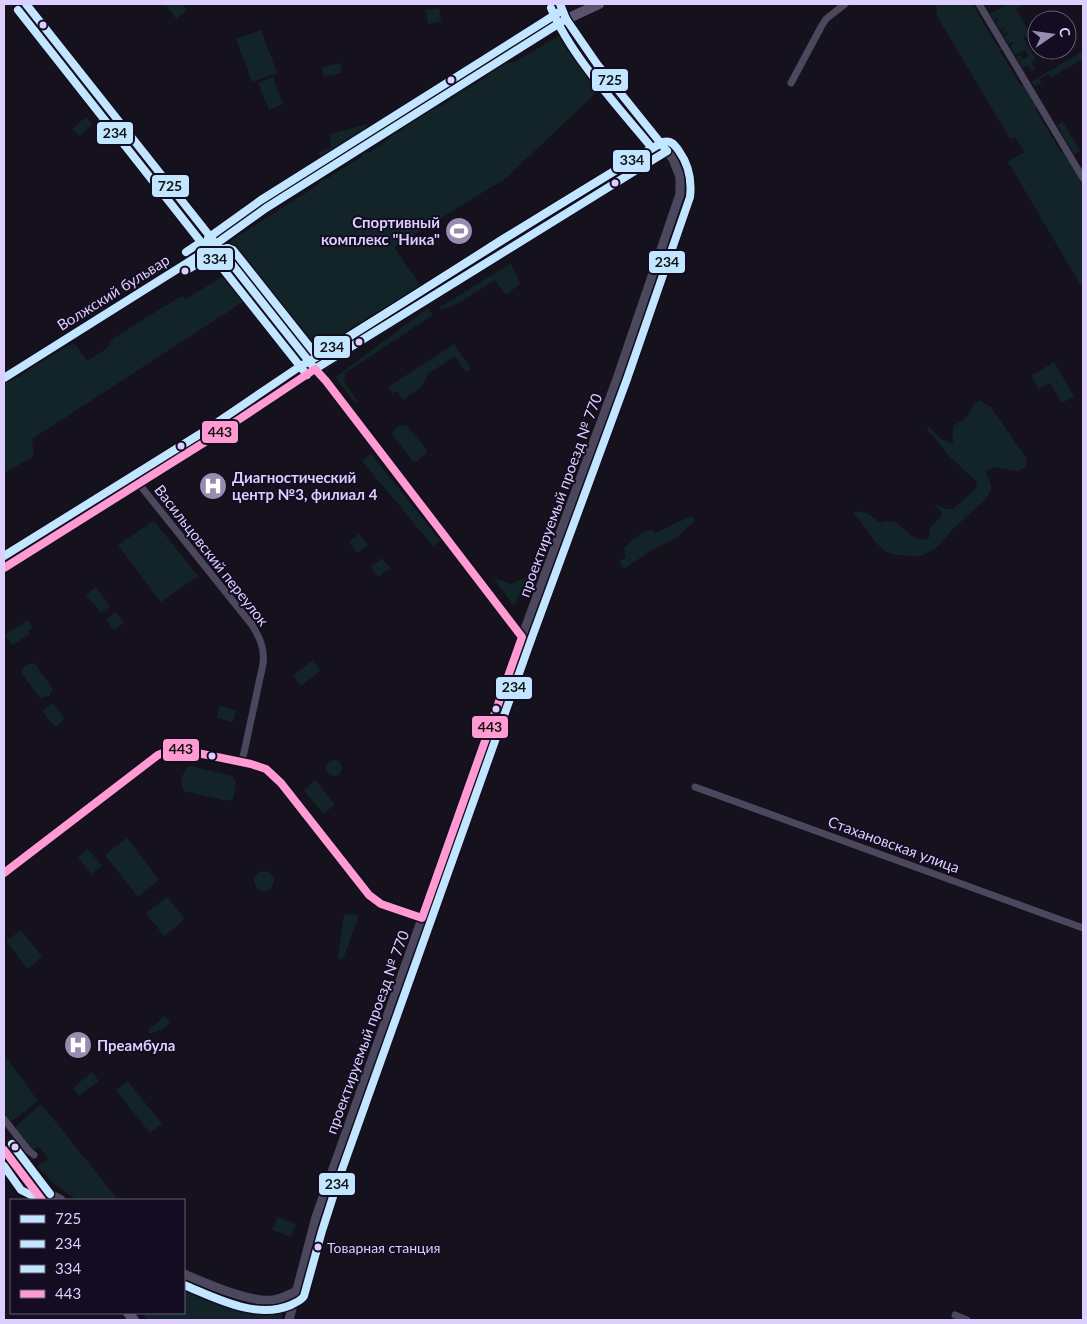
<svg xmlns="http://www.w3.org/2000/svg" width="1087" height="1324" viewBox="0 0 1087 1324" font-family="Lato,sans-serif">
<style>
.green{fill:#122428}
.lines{fill:none;stroke-linecap:round;stroke-linejoin:round}
.minor{stroke:#4b475d;stroke-width:7}
.tertiary{stroke:#4b475d;stroke-width:9}
.secondary{stroke:#5a5370;stroke-width:10}
.bus-1-casing{stroke:#140d21;stroke-width:11}
.bus-2-casing{stroke:#140d21;stroke-width:11}
.bus-3-casing{stroke:#140d21;stroke-width:11}
.bus-4-casing{stroke:#140d21;stroke-width:11}
.bus-1{stroke:#c2e6ff;stroke-width:8}
.bus-2{stroke:#c2e6ff;stroke-width:8}
.bus-3{stroke:#c2e6ff;stroke-width:8}
.bus-4{stroke:#ff9ad2;stroke-width:8}
.bus-dot{fill:#dccefe;stroke:#140d21;stroke-width:2}
.labels{text-anchor:middle;dominant-baseline:central;stroke-width:4;stroke-linejoin:round;paint-order:stroke}
.bus-label{font-size:14px;fill:#dccefe;stroke:#140d21;text-anchor:start}
.poi-label{font-size:15px;font-weight:bold;fill:#dccefe;stroke:#140d21;text-anchor:start}
.street-label{font-size:15px;fill:#dccefe;stroke:#140d21}
.line-badge{stroke:#140d21;stroke-width:2}
.pale-badge-label{font-size:14px;text-anchor:middle;font-weight:bold;fill:#111}
</style>
<rect width="100%" height="100%" fill="#15121d"/>
<!-- green -->
<g class="green">
<path d="M165,4H182L187,10L176,19Z"/>
<path d="M936,4H972L999,49L1002,47L1003,49L1000,51L1021,86L1024,85L1037,107L1035,109L1061,152L1063,150L1083,183V289L1008,162L1024,152L1015,137L1010,139L937,16Z"/>
<path d="M1007,4H1021L1022,5L1016,9L1031,34L1023,38L1036,59L1031,62L1035,70L1032,71L1028,65L1023,68L1016,57L1020,55L1023,59L1029,56L1026,50L1015,55L1010,46L1014,43L1013,42L1008,44L1004,37L1008,34L1007,32L1003,35L1001,31L1005,28L1004,27L1000,30L995,22L999,19L998,17L994,20L990,14Z"/>
<path d="M439,8L441,21L428,24L426,10Z"/>
<path d="M261,30L277,73L252,82L236,39Z"/>
<path d="M560,36L596,83L597,92L506,178L394,247L426,294L326,357L311,353L224,245L318,185L320,181L328,178L361,157L363,153L370,152L386,141L391,136L418,118L424,111L437,105L441,106L455,97L454,92C462,90 477,84 483,79C490,73 492,68 501,64L503,66L505,63L515,62L555,38Z"/>
<path d="M1083,51V59L1051,77L1048,74L1039,79L1042,83L1034,86L1031,82Z"/>
<path d="M340,63L342,73L324,77L322,67Z"/>
<path d="M273,77L283,104L269,110L258,83Z"/>
<path d="M86,117L92,125L79,136L72,129Z"/>
<path d="M1063,122L1080,151L1074,154L1057,125Z"/>
<path d="M367,124L370,133L323,163L319,152L331,148L330,134Z"/>
<path d="M511,263L520,284L506,295L495,280L459,303L441,310L439,308Z"/>
<path d="M230,272L249,298L32,439L34,456L4,473V383L14,377H19L33,366L74,343L87,361L106,349L114,338L176,299L182,296L186,299Z"/>
<path d="M428,308L433,315L345,373L344,381L358,402L355,403L336,377Z"/>
<path d="M454,344L471,369L466,372L455,356L428,374L423,385L403,400L397,391L392,393L388,387Z"/>
<path d="M1054,362L1074,396L1062,403L1050,383L1058,378L1039,389L1031,376Z"/>
<path d="M979,400L991,407L1026,458L1027,466L1018,471L994,467L986,472L991,485V490L986,499L953,529L938,546L920,557C913,556 893,555 889,553C874,546 867,526 854,515L855,511L867,513L880,523C905,513 907,547 929,538L930,528L943,514L933,503L946,509H953L977,488L976,481L950,457L933,436L927,430L928,427C937,433 941,443 953,443V426L967,417L974,404Z"/>
<path d="M401,425H406L427,450L426,454L417,461L412,460L393,436V431Z"/>
<path d="M371,454L440,540L433,546L362,461Z"/>
<path d="M690,516L694,518L695,522L687,527L681,534L671,541L653,549L624,569L619,562L626,557L624,548C633,540 641,531 653,530L655,533Z"/>
<path d="M154,521L198,576L161,602L118,545Z"/>
<path d="M359,534L368,545L357,553L349,542Z"/>
<path d="M382,558L390,568L378,577L371,567Z"/>
<path d="M493,577L510,584L527,577L514,606Z"/>
<path d="M96,587L110,606L101,613L86,595Z"/>
<path d="M116,612L124,623L114,630L106,620Z"/>
<path d="M28,620L33,627L28,631L30,634L12,645L5,635Z"/>
<path d="M313,660L321,670L301,686L293,676Z"/>
<path d="M34,663L52,688V692L49,696L40,698L21,673C22,666 27,664 34,663Z"/>
<path d="M53,703L65,719L55,727L42,711Z"/>
<path d="M219,706L236,710L233,722L217,718Z"/>
<circle cx="334" cy="768" r="8"/>
<path d="M190,766L233,776L236,782L233,799L226,801L184,791C179,784 182,770 190,766Z"/>
<path d="M315,780L335,805L323,814L304,790Z"/>
<path d="M127,838L159,880L138,897L105,855Z"/>
<path d="M88,849L102,866L91,874L78,857Z"/>
<circle cx="264" cy="881" r="10"/>
<path d="M167,897L185,919L164,936L146,913Z"/>
<path d="M344,914L359,915L343,959L339,960L338,957Z"/>
<path d="M21,930L42,957L28,969L6,941Z"/>
<path d="M165,1016L170,1023L161,1030L150,1034L148,1030Z"/>
<path d="M4,1055L38,1101L12,1121L4,1113Z"/>
<path d="M92,1072L99,1081L79,1096L73,1088Z"/>
<path d="M128,1081L162,1124L150,1133L116,1090Z"/>
<path d="M40,1105H42L115,1196L117,1200H77L54,1184L37,1166L48,1159L39,1147L32,1150C26,1143 17,1136 16,1126Z"/>
<path d="M278,1217L296,1224L291,1237L272,1230Z"/>
<path d="M184,1281C213,1297 249,1310 282,1309V1320H147L142,1313H184Z"/>
</g>
<g class="lines">
<!-- minor -->
<g class="minor">
<path d="M979,4L1083,178"/>
<path d="M791,83L821,27L826,19L845,4"/>
<path d="M139,484L252,625C260,638 265,649 263,664L242,762"/>
<path d="M695,787L1083,928"/>
<path d="M4,873L158,755L170,750L178,749L251,764L266,769L281,783L369,895L381,904L422,918"/>
<path d="M4,1119L28,1150L34,1155"/>
<path d="M955,1315L967,1320"/>
</g>
<!-- tertiary -->
<g class="tertiary">
<path d="M26,4L264,305L326,381L522,637"/>
<path d="M4,568L205,442L305,375L327,363L428,300L508,248L667,151"/>
<path d="M30,1183L61,1200"/>
<path d="M184,1274C206,1283 249,1303 273,1300C281,1299 288,1295 295,1292"/>
<path d="M289,1320L316,1217L522,637L618,376L680,194V177L673,159L632,106L597,64L566,19"/>
</g>
<!-- secondary -->
<g class="secondary">
<path d="M560,4L566,19"/>
<path d="M4,378L206,251L266,208L550,27L599,4"/>
<path d="M4,1150L42,1200"/>
<path d="M128,1313L134,1320"/>
</g>
<!-- bus-1 casing -->
<g class="bus-1-casing">
<g id="bus-1">
<path d="M26,4L315,369"/>
<path d="M560,4L566,19L597,64L667,151"/>
<path d="M315,369C433,297 549,223 667,151"/>
<path d="M4,378L206,251L266,208L566,19"/>
</g>
</g>
<!-- bus-2 casing -->
<g class="bus-2-casing">
<g id="bus-2">
<path d="M18,10L201,242L186,252"/>
<path d="M4,1166L21,1190L41,1200"/>
<path d="M184,1285C216,1298 256,1320 291,1305C296,1302 301,1301 304,1296L322,1231L339,1178L531,640L627,379L690,197C692,180 689,165 679,151C674,144 671,140 663,142C546,211 433,285 317,356L233,250L228,248L223,249L185,271"/>
</g>
</g>
<!-- bus-3 casing -->
<g class="bus-3-casing">
<g id="bus-3">
<path d="M307,375L208,250L206,245L208,238L261,200L561,11"/>
<path d="M4,556L200,434L299,367L322,354L503,239L652,148C619,108 570,55 551,8"/>
<path d="M12,1144L50,1194"/>
</g>
</g>
<!-- bus-4 casing -->
<g class="bus-4-casing">
<g id="bus-4">
<path d="M4,568L205,442L315,369L326,381L522,637L422,918L381,904L369,895L281,783L266,769L251,764L178,749L170,750L158,755L4,873"/>
<path d="M4,1150L42,1200"/>
</g>
</g>
<!-- bus-1 -->
<use href="#bus-1" class="bus-1"/>
<!-- bus-2 -->
<use href="#bus-2" class="bus-2"/>
<!-- bus-3 -->
<use href="#bus-3" class="bus-3"/>
<!-- bus-4 -->
<use href="#bus-4" class="bus-4"/>
</g>
<!-- icons -->
<defs>
<g id="stadium-disc" transform="scale(1.4375)"><circle r="9.5" fill="#968caf" stroke="#140d21"/><path d="M0-5a6.5 5 0 1 0 0 10a6.5 5 0 1 0 0-10ZM-3.5-1.8h7v3.6h-7Z" fill="#fff"/></g>
<g id="hospital-disc" transform="scale(1.4375)"><circle r="9.5" fill="#968caf" stroke="#140d21"/><path d="M-5-5h3v3.5h4V-5h3V5h-3V1.5h-4V5h-3Z" fill="#fff"/></g>
</defs>
<g fill-rule="evenodd">
<use href="#stadium-disc" x="459" y="231"/>
<use href="#hospital-disc" x="213" y="486"/>
<use href="#hospital-disc" x="78" y="1045"/>
</g>
<!-- markers -->
<g class="bus-dot">
<circle cx="43" cy="25" r="4.5"/>
<circle cx="451" cy="80" r="4.5"/>
<circle cx="615" cy="183" r="4.5"/>
<circle cx="185" cy="271" r="4.5"/>
<circle cx="359" cy="342" r="4.5"/>
<circle cx="181" cy="446" r="4.5"/>
<circle cx="496" cy="709" r="4.5"/>
<circle cx="212" cy="756" r="4.5"/>
<circle cx="15" cy="1147" r="4.5"/>
<circle cx="318" cy="1247" r="4.5"/>
</g>
<g class="labels">
<!-- bus labels -->
<g class="bus-label">
<text x="327" y="1247">Товарная станция</text>
</g>
<!-- poi labels -->
<g class="poi-label">
<text x="440" y="222" text-anchor="end">Спортивный<tspan x="440" dy="17">комплекс "Ника"</tspan></text>
<text x="232" y="477">Диагностический<tspan x="232" dy="17">центр №3, филиал 4</tspan></text>
<text x="97" y="1045">Преамбула</text>
</g>
<!-- street labels -->
<g class="street-label">
<text transform="translate(113 292) rotate(-32)">Волжский бульвар</text>
<text transform="translate(560 495) rotate(-70)">проектируемый проезд № 770</text>
<text transform="translate(212 555) rotate(52)">Васильцовский переулок</text>
<text transform="translate(894 844) rotate(20)">Стахановская улица</text>
<text transform="translate(367 1032) rotate(-70)">проектируемый проезд № 770</text>
</g>
</g>
<g class="line-badge">
<rect x="591" y="68" width="38" height="24" rx="5" fill="#c2e6ff"/>
<rect x="96" y="121" width="38" height="24" rx="5" fill="#c2e6ff"/>
<rect x="612" y="149" width="39" height="24" rx="5" fill="#c2e6ff"/>
<rect x="151" y="174" width="39" height="24" rx="5" fill="#c2e6ff"/>
<rect x="196" y="247" width="38" height="24" rx="5" fill="#c2e6ff"/>
<rect x="648" y="250" width="38" height="24" rx="5" fill="#c2e6ff"/>
<rect x="313" y="335" width="38" height="24" rx="5" fill="#c2e6ff"/>
<rect x="201" y="420" width="38" height="24" rx="5" fill="#ff9ad2"/>
<rect x="495" y="676" width="38" height="24" rx="5" fill="#c2e6ff"/>
<rect x="471" y="715" width="38" height="24" rx="5" fill="#ff9ad2"/>
<rect x="162" y="738" width="38" height="24" rx="5" fill="#ff9ad2"/>
<rect x="318" y="1172" width="38" height="24" rx="5" fill="#c2e6ff"/>
</g>
<g class="pale-badge-label">
<text x="610" y="85">725</text>
<text x="115" y="138">234</text>
<text x="632" y="165">334</text>
<text x="170" y="191">725</text>
<text x="215" y="264">334</text>
<text x="667" y="267">234</text>
<text x="332" y="352">234</text>
<text x="220" y="437">443</text>
<text x="514" y="692">234</text>
<text x="490" y="732">443</text>
<text x="181" y="754">443</text>
<text x="337" y="1189">234</text>
</g>
<!-- border -->
<rect width="1087" height="1324" fill="none" stroke="#dccefe" stroke-width="10"/>
<!-- legend -->
<rect x="10" y="1199" width="175" height="115" fill="#140d21" stroke="#645a79"/>
<rect x="20" y="1215" width="25" height="8" fill="#c2e6ff" stroke="#645a79"/>
<text x="55" y="1224" font-size="15" fill="#dccefe">725</text>
<rect x="20" y="1240" width="25" height="8" fill="#c2e6ff" stroke="#645a79"/>
<text x="55" y="1249" font-size="15" fill="#dccefe">234</text>
<rect x="20" y="1265" width="25" height="8" fill="#c2e6ff" stroke="#645a79"/>
<text x="55" y="1274" font-size="15" fill="#dccefe">334</text>
<rect x="20" y="1290" width="25" height="8" fill="#ff9ad2" stroke="#645a79"/>
<text x="55" y="1299" font-size="15" fill="#dccefe">443</text>
<!-- north arrow -->
<g transform="translate(1052 35) rotate(77)"><circle r="24" fill="#140d21" stroke="#645a79"/>
<path d="M0-4L9 19L0 12L-9 19Z" fill="#968caf"/>
<text y="-8" font-size="14" font-weight="bold" text-anchor="middle" fill="#dccefe">С</text>
</g>
</svg>
